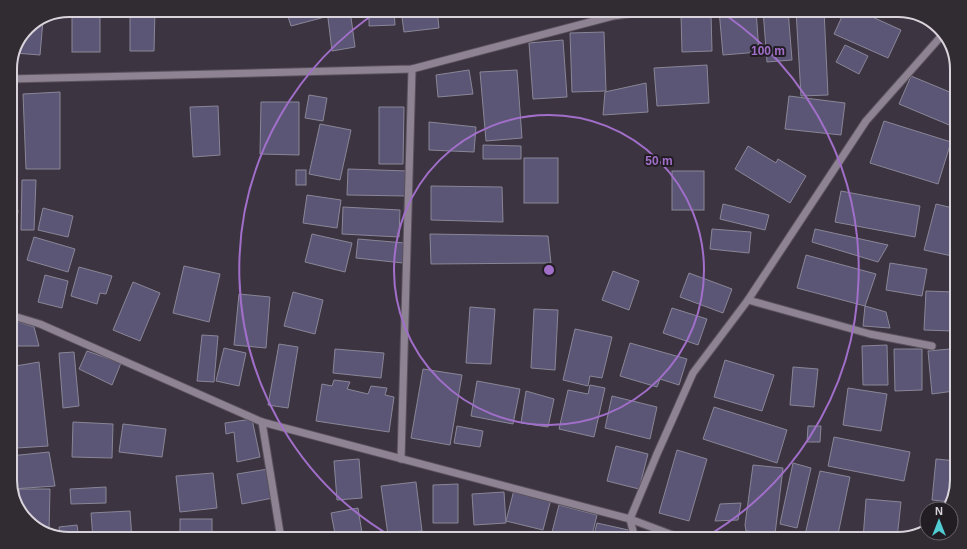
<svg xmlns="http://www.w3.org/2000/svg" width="967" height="549" viewBox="0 0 967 549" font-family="Arial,sans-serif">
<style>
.building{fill:#5c5676;stroke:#898697}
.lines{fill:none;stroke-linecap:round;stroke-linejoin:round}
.minor-casing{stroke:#5a525d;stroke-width:9}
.minor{stroke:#8e8392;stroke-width:7}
.ring{fill:none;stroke:#a16fca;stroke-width:2}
.rim{fill:none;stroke:#d9d3db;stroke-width:2}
.centre{fill:#a16fca;stroke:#221d23;stroke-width:2}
.ring-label{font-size:12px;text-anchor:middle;font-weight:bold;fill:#a16fca;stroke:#221d23;stroke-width:4;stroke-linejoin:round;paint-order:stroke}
</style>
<rect width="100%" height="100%" fill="#3d3441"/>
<!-- building -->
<g class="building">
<rect x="72" y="10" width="28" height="42"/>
<path d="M130,10H155L154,51H130Z"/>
<path d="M286,10H323L325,17L291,26Z"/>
<path d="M327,10H350L355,47L332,51Z"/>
<path d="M369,10H394L395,25L369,26Z"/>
<path d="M401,10H437L439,28L404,32Z"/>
<path d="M719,10H756L759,52L723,55Z"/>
<path d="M763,10H788L792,60L767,62Z"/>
<path d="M796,10H824L828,95L801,96Z"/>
<path d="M845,10H857L901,30L888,58L834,34Z"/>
<path d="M711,14L712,51L682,52L681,15Z"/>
<path d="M43,20L40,55L15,53L27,27Z"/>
<path d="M604,32L606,91L572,92L570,33Z"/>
<path d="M563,40L567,97L533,99L529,43Z"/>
<path d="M845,45L868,56L859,74L836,62Z"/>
<path d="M707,65L709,103L657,106L654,68Z"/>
<path d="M469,70L473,94L438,97L436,75Z"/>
<path d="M517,70L522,138L486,141L480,72Z"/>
<path d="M911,76L957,95V119L954,127L899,104Z"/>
<path d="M646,83L648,112L603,115L605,92Z"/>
<path d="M60,92V169H26L23,94Z"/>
<path d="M309,95L327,98L323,121L305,118Z"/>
<path d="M789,96L845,103L841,135L785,129Z"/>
<path d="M261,102H299V155L260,154Z"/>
<path d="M218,106L220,155L193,157L190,107Z"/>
<path d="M379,107H404L403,164H379Z"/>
<path d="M884,121L951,142L938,184L870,163Z"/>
<path d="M429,122L476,127L474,152L429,150Z"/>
<path d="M320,124L351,130L340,180L309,174Z"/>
<path d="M483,145L521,146V159H483Z"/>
<path d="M748,146L776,163L778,159L806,176L790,203L735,169Z"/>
<rect x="524" y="158" width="34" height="45"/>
<path d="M348,169L408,171L407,196L347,195Z"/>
<rect x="296" y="170" width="10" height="15"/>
<rect x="672" y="171" width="32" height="39"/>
<path d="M22,180H36L34,230H21Z"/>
<path d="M431,186L502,187L503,222L431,220Z"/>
<path d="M841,191L920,206L915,237L835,222Z"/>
<path d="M307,195L341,200L337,228L303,223Z"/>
<path d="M723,204L769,215L765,230L720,219Z"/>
<path d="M936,204L957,209V237L952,256L924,250Z"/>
<path d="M343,207L400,210L399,237L342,234Z"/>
<path d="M43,208L73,216L68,237L38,230Z"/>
<path d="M10,209L18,210L10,285Z"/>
<path d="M712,229L751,232L749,253L710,249Z"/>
<path d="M815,229L888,245L878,262L812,242Z"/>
<path d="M312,234L352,243L345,272L305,262Z"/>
<path d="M430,234L548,236L551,263L431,264Z"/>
<path d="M34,237L75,249L68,272L27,260Z"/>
<path d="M358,239L405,243L403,263L356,258Z"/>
<path d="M806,255L876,274L865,306L797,288Z"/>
<path d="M890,263L927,269L922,296L886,290Z"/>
<path d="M184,266L220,274L209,322L173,313Z"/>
<path d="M79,267L112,276L106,294L100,293L97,304L71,296Z"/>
<path d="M613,271L639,281L629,310L602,300Z"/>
<path d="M689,273L732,289L723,313L680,297Z"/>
<path d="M45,275L68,281L62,308L38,302Z"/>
<path d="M133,282L160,293L140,341L113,330Z"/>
<path d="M926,291L954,292L952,331L924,330Z"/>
<path d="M293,292L323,300L315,334L284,326Z"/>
<path d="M239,294L270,297L266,348L234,345Z"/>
<path d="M865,306L886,312L890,328L863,326Z"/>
<path d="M470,307L495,309L491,364L466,363Z"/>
<path d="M672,308L707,319L698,345L663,333Z"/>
<path d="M534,309L558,310L555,370L531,368Z"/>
<path d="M10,319L34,327L39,346H10Z"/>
<path d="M575,329L612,337L602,378L590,376L588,386L563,380Z"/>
<path d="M202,335L218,336L214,382L197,381Z"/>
<path d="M630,343L687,359L679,385L660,379L657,387L620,376Z"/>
<path d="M279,344L298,347L288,408L268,405Z"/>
<path d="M887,345L888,385H863L862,346Z"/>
<path d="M224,348L246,353L239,386L216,381Z"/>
<path d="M335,349L384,353L381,378L333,373Z"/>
<path d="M894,349H922V390L895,391Z"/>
<path d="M950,349L954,391L932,394L928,351Z"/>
<path d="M87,351L121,363L112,385L79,369Z"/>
<path d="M74,352L79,406L63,408L59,353Z"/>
<path d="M725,360L774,375L762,411L714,397Z"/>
<path d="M39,362L48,446L17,448L10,398V367Z"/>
<path d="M793,367L818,369L814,407L790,405Z"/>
<path d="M423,369L462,375L450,445L411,438Z"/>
<path d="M334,380L350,382L347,389L368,394L371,386L387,388L385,395L394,397L389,432L316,421L322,384L332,386Z"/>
<path d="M477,381L520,389L513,424L471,416Z"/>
<path d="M590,385L605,388L594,437L559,429L568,390L588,394Z"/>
<path d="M848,388L887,394L881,431L843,425Z"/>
<path d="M526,391L554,399L548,427L521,423Z"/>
<path d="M612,396L657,407L650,439L605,428Z"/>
<path d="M714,407L787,430L777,463L703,439Z"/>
<path d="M252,419L260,457L237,462L234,432L226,434L225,423Z"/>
<path d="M73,422L113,424L112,458L72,457Z"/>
<path d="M123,424L166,429L162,457L119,452Z"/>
<path d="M457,426L483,431L480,447L454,443Z"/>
<path d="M808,426H821L820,442H807Z"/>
<path d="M834,437L910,452L904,481L828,466Z"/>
<path d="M616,446L648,454L639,489L607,481Z"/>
<path d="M677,450L707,459L689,521L659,513Z"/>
<path d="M49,452L55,486L12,489L10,484V456Z"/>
<path d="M359,459L362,498L337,500L334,461Z"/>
<path d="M936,459L957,461V481L951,502L932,500Z"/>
<path d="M793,463L811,468L797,528L780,524Z"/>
<path d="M753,465L783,468L775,534L746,531L745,525Z"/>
<path d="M268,469L273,498L242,504L237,474Z"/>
<path d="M820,471L850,477L837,539H804Z"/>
<path d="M213,473L217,508L180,512L176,476Z"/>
<path d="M416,482L422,531L388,535L381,486Z"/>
<path d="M458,484V523H433V485Z"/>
<path d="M106,487V503L71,504L70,489Z"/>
<path d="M19,489H50L49,532L39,531L20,513L18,509Z"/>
<path d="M514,490L551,499L543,530L506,521Z"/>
<path d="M504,492L506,523L474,525L472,494Z"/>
<path d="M866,499L901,502L897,539H863Z"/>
<path d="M741,503L738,520L715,521L720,504Z"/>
<path d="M559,505L597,515L591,539H562L551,536Z"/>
<path d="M358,508L363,539H336L331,513Z"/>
<path d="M130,511L132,539H93L91,513Z"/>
<rect x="180" y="519" width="32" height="20"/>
<path d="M597,523L633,531L631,539H593Z"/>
<path d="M77,525L79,539H68L60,537L59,527Z"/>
</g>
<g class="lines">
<!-- minor casing -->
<g class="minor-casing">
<g id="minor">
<path d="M10,79L412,69L613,16L658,10"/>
<path d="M748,300L870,334L932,346"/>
<path d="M10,315L40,324L262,422L630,519L683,539"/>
<path d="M262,422L281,539"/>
<path d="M401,459L412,69"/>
<path d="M635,539L630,519L657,454L693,373L748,300L866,121L944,33"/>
</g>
</g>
<!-- minor -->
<use href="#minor" class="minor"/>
</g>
<!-- distance rings -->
<g class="ring">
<circle cx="549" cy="270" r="155"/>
<path d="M394 538A310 310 0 0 1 380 10M718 10A310 310 0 0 1 704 538"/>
</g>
<!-- crop -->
<path d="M0 0H967V549H0ZM69 17H898A52 52 0 0 1 950 69V480A52 52 0 0 1 898 532H69A52 52 0 0 1 17 480V69A52 52 0 0 1 69 17Z" fill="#312c32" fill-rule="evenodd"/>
<path class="rim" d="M69 17H898A52 52 0 0 1 950 69V480A52 52 0 0 1 898 532H69A52 52 0 0 1 17 480V69A52 52 0 0 1 69 17Z"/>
<circle cx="549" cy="270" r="6" class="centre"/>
<g class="ring-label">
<text x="768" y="55">100 m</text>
<text x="659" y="165">50 m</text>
</g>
<!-- north arrow -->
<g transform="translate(939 521)"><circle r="19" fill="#221d23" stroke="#6b666d"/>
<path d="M0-3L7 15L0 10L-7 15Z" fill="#51ccd3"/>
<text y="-6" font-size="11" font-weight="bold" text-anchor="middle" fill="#d9d3db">N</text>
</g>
</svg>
